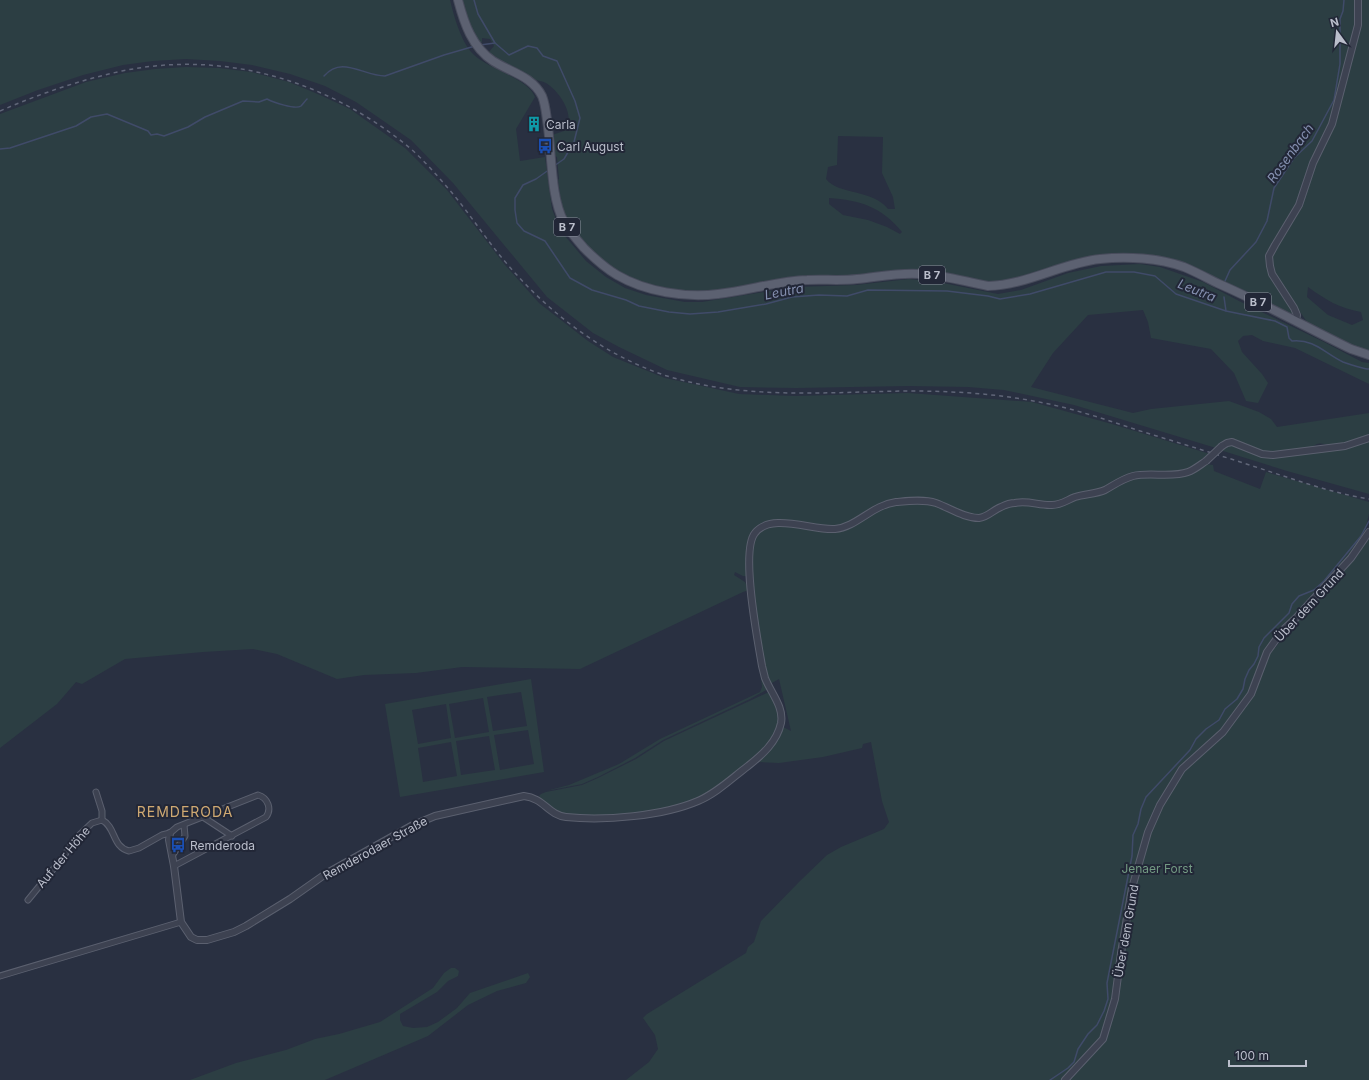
<svg xmlns="http://www.w3.org/2000/svg" width="1369" height="1080" viewBox="0 0 1369 1080" font-family="Inter,sans-serif">
<style>
.green{fill:#2c3e43;fill-rule:evenodd}
.lines{fill:none;stroke-linecap:round;stroke-linejoin:round}
.stream{stroke:#404b69;stroke-width:1.5}
.minor-casing{stroke:#5b606f;stroke-width:7}
.tertiary-casing{stroke:#5b606f;stroke-width:8}
.primary-casing{stroke:#474b5b;stroke-width:10}
.minor{stroke:#3d4251;stroke-width:5}
.tertiary{stroke:#3d4251;stroke-width:6}
.primary{stroke:#5c6171;stroke-width:8}
.rail{stroke:#606678;stroke-width:1.5;stroke-dasharray:4 4;stroke-linecap:butt}
.tertiary-bridge-casing{stroke:#5b606f;stroke-width:8;stroke-linecap:butt}
.tertiary-bridge{stroke:#3d4251;stroke-width:6}
.labels{text-anchor:middle;dominant-baseline:central;stroke-width:4;stroke-linejoin:round;paint-order:stroke}
.shield{fill:#222737;stroke:#8c919f;stroke-width:1}
.shield-label{font-size:11px;font-weight:bold;fill:#babecb}
.poi-label{font-size:12px;fill:#babecb;stroke:#222737;text-anchor:start}
.street-label{font-size:12px;fill:#babecb;stroke:#222737}
.park-label{font-size:12px;fill:#739a83;stroke:#222737}
.water-label{font-size:13px;font-style:italic;fill:#8590b0;stroke:#222737}
.quarter-label{font-size:14px;letter-spacing:1px;fill:#cfa972;stroke:#222737}
</style>
<rect width="100%" height="100%" fill="#293041"/>
<!-- green -->
<g class="green">
<path d="M0,0H450C454,16 461,42 473,54C488,69 528,78 535,97L516,129L520,161L545,157L552,209L559,227L565,236L586,261L606,277L625,288L646,295L685,302H702L796,287L856,285L909,279L938,282L998,294L1021,290L1068,273L1101,266L1140,264L1160,267L1203,282L1239,301L1324,342L1362,362L1369,363V384L1295,348L1263,341L1252,335L1243,336L1238,341L1242,352L1262,374L1268,383L1258,403L1246,401L1234,373L1211,349L1151,338L1148,322L1143,310L1088,315L1053,353L1031,387L1133,413L1151,409L1229,401L1259,412L1271,419L1277,427L1369,413V437C1359,440 1348,445 1337,446C1327,447 1320,438 1310,449L1267,454L1236,442L1216,448L1074,405L1004,390L968,387L909,386L796,388L740,387L667,370L619,347L593,333L547,297L453,183L411,140L356,102L325,86L290,74L252,65L220,61L186,59L153,61L123,65L83,75L38,90L0,105Z"/>
<path d="M461,0H1369V352L1352,346L1307,322L1294,303L1290,306L1295,315L1294,316L1185,266L1122,256L989,284L923,271L703,293C655,288 623,282 587,245C580,237 572,229 567,219C561,207 560,193 558,180L559,179L557,157L555,156L552,135L567,130C574,113 560,92 546,83C542,81 538,81 534,79C518,72 502,63 488,53L494,46L490,39L482,38V42L480,43C470,31 466,15 461,0ZM838,136L883,137L882,173L893,197L895,209H888C873,189 838,195 826,179L828,167L837,165ZM829,198C860,200 882,207 902,232L900,234L887,227L868,220L843,215L829,204ZM1308,287C1326,300 1339,308 1361,312L1363,320L1352,325L1328,315L1307,297Z"/>
<path d="M186,67L219,68L251,72L289,82L320,95L350,109L405,148L447,190L505,265L539,303L588,341L613,357L665,378L739,394L795,396L908,393L1032,402L1112,424L1210,454L1205,459L1186,471L1143,473L1103,489L1057,503L1026,500L981,515H971L949,506L894,500L845,524L835,527L786,522L752,533L749,541L747,576H743L735,572L734,575L745,582L749,590L743,592L580,669L462,667L416,673L364,675L337,679L277,654L253,649L203,652L125,659L82,684L76,682L57,704L0,748V114L86,82L125,73L155,69Z"/>
<path d="M1369,439V494L1287,471L1220,450L1230,444L1273,457Z"/>
<path d="M1205,464L1213,465L1214,471L1260,489L1266,472L1369,502V514L1365,531L1350,556L1293,616L1268,644L1275,648L1298,620L1354,560L1369,537V1080H626L649,1062L658,1049L655,1035L643,1018L647,1014L746,953L748,947L754,942L761,921L800,881L827,855L841,847L884,829L889,822L882,801L871,742L863,744L862,748L823,757L779,763L759,762V760C771,751 779,741 783,727L791,731L779,679L770,684L765,671L753,590L752,547L759,532L768,527L785,525L830,531L878,509L895,504L914,503L934,504L970,519L1018,504L1052,507L1132,478L1181,476Z"/>
<path d="M761,677L764,680L768,689L750,699L663,740L635,758L598,777L582,784L546,791L569,785L619,764L660,739L760,692L762,687Z"/>
<path d="M531,679L544,772L400,797L385,704ZM521,692L527,726L493,731L487,697ZM483,698L489,732L455,738L449,704ZM446,704L451,738L418,744L412,710ZM528,730L534,764L500,770L494,735ZM489,736L495,770L461,775L456,741ZM451,742L457,776L423,782L418,748Z"/>
<path d="M769,692C775,704 782,718 776,732C768,749 715,790 697,798C663,813 618,817 581,815C573,815 564,816 557,813C550,809 544,802 539,796L541,794L546,792L582,785L598,778L636,759L664,741L681,733Z"/>
<path d="M451,968H455L459,971L458,976L448,981L437,992L400,1014V1020L403,1026L413,1028L427,1027L438,1022L457,1008L470,993L528,973L530,977L526,983L497,991L468,1005L428,1036L325,1080H190L236,1063L286,1050L315,1039L339,1034L380,1022L433,988L444,973Z"/>
</g>
<g class="lines">
<!-- stream -->
<g class="stream">
<path d="M474,0L478,14L495,43L509,55L528,46L537,48L543,56L557,61L575,101L580,118L574,142L564,159L554,166"/>
<path d="M480,45L495,43"/>
<path d="M324,76C342,55 363,76 385,76L444,55L475,46"/>
<path d="M0,149L10,148L76,126L91,117L107,114L148,131L151,135L157,134L164,136L188,127L205,117L243,101L259,102L267,99C273,102 295,110 301,106C303,104 305,101 307,99"/>
<path d="M550,169L536,179L523,185L515,198V210L517,223L524,231L545,241L570,278L592,290L626,300L639,306L669,312L690,314L718,312L766,304L792,297L819,295L847,296L868,290L947,291L988,296L1000,299L1030,294L1106,272H1134L1155,276L1176,294L1226,311L1275,321L1287,327L1289,338L1292,341C1315,339 1324,353 1343,362C1350,365 1359,367 1367,369H1369"/>
<path d="M1225,281L1230,270L1256,242L1267,221L1274,188L1294,158L1312,141L1334,100L1340,64V19L1343,11L1344,0"/>
<path d="M1224,297L1226,311"/>
<path d="M1050,1080L1068,1068L1074,1062L1078,1049L1088,1034L1097,1025L1104,1011L1108,999L1107,983L1132,856L1133,835L1138,824L1141,809L1146,797L1190,750L1196,739L1206,729L1219,720L1225,709L1237,699L1243,689L1245,679L1249,670L1254,664L1258,656L1259,647L1264,638L1289,613L1292,604L1299,596L1314,590L1324,581L1361,536L1369,521"/>
</g>
<!-- minor casing -->
<g class="minor-casing">
<g id="minor">
<path d="M96,792L102,811V820"/>
<path d="M203,817L232,836"/>
<path d="M172,856L185,836L184,825"/>
<path d="M28,900L64,856L74,840L92,823L102,820C116,827 112,847 129,851L139,848L162,835L170,833L177,827L258,795C268,798 272,809 266,817L174,866"/>
<path d="M0,976L181,922"/>
</g>
</g>
<!-- tertiary casing -->
<g class="tertiary-casing">
<g id="tertiary">
<path d="M1296,321L1297,315L1294,308L1272,274L1270,266L1269,256L1275,245L1299,205L1313,163L1332,124L1358,25V0"/>
<path d="M1222,446L1227,443L1232,442L1262,454L1273,455L1345,446L1369,438"/>
<path d="M170,833L169,840L174,866L181,922L191,937L197,940H207L234,932L246,926L290,899L327,873L411,826L435,816L524,796C544,798 548,815 566,817C605,821 663,816 698,801C717,793 732,778 748,766C762,755 777,742 781,723C784,707 771,693 765,678C764,674 763,670 762,666C758,642 740,551 755,533C771,512 813,531 835,529C857,527 872,505 896,502C908,501 924,499 936,503C950,508 964,518 979,518C988,517 993,510 1001,507C1005,505 1011,503 1015,503C1028,500 1040,506 1052,505C1061,505 1067,500 1075,497C1085,494 1096,494 1105,490C1114,485 1122,479 1133,476C1149,472 1173,478 1188,472C1194,470 1200,465 1206,461"/>
<path d="M1065,1080L1103,1039L1115,999L1121,953L1132,888L1148,832L1160,805L1182,769L1223,732L1251,694L1267,652L1283,630L1296,618L1351,558L1369,532"/>
</g>
</g>
<!-- primary casing -->
<g class="primary-casing">
<path id="primary" d="M458,0C464,23 472,47 493,61C510,72 532,76 542,96C545,103 546,112 547,120C552,150 550,197 564,222C570,232 577,240 584,248C594,258 605,268 617,275C646,292 686,298 718,294C748,291 776,281 807,280C823,279 840,281 857,279C878,277 899,272 921,274C944,275 966,282 988,286C1027,285 1062,263 1100,259C1127,256 1159,258 1184,267C1196,272 1207,278 1217,283C1263,303 1306,327 1351,349L1369,355"/>
</g>
<!-- minor -->
<use href="#minor" class="minor"/>
<!-- tertiary -->
<use href="#tertiary" class="tertiary"/>
<!-- primary -->
<use href="#primary" class="primary"/>
<!-- rail -->
<path class="rail" d="M0,111C39,94 80,80 122,71C224,50 325,80 405,144C420,156 435,173 447,187C469,212 486,240 508,265C550,314 605,356 667,376C746,400 826,392 907,391C948,391 988,393 1028,400C1065,406 1102,418 1137,430C1183,444 1229,458 1274,473C1305,483 1337,494 1369,499"/>
<!-- tertiary-bridge casing -->
<g class="tertiary-bridge-casing">
<path id="tertiary-bridge" d="M1206,461L1222,446"/>
</g>
<!-- tertiary-bridge -->
<use href="#tertiary-bridge" class="tertiary-bridge"/>
</g>
<!-- icons -->
<defs>
<g id="building-bare" transform="scale(1.2)"><path d="M-4-6H4V6H1V3H-1V6H-4ZM-2.5-4.3h1.7v1.8h-1.7ZM.8-4.3h1.7v1.8H.8ZM-2.5-1h1.7V.8h-1.7ZM.8-1h1.7V.8H.8Z" fill="#0f9aa8" stroke="#222737" stroke-width="2.5" paint-order="stroke"/></g>
<g id="bus-bare" transform="scale(1.2)"><path d="M-5-6H5V4H4V6H2V4H-2V6H-4V4H-5ZM-3.5-4V0h7V-4ZM-3.5 1.2v1.5H-2V1.2ZM2 1.2v1.5H3.5V1.2Z" fill="#1a4fb4" stroke="#222737" stroke-width="2.5" paint-order="stroke"/></g>
</defs>
<g fill-rule="evenodd">
<use href="#building-bare" x="534" y="124"/>
<use href="#bus-bare" x="545" y="146"/>
<use href="#bus-bare" x="178" y="845"/>
</g>
<g class="labels">
<!-- shield labels -->
<g class="shield">
<rect x="554" y="218" width="26" height="18" rx="3"/>
<rect x="919" y="266" width="26" height="18" rx="3"/>
<rect x="1245" y="293" width="26" height="18" rx="3"/>
</g>
<g class="shield-label">
<text x="567" y="227">B 7</text>
<text x="932" y="275">B 7</text>
<text x="1258" y="302">B 7</text>
</g>
<!-- poi labels -->
<g class="poi-label">
<text x="546" y="124">Carla</text>
<text x="557" y="146">Carl August</text>
<text x="190" y="845">Remderoda</text>
</g>
<!-- street labels -->
<g class="street-label">
<text transform="translate(1309 605) rotate(-47)">Über dem Grund</text>
<text transform="translate(375 848) rotate(-29)">Remderodaer Straße</text>
<text transform="translate(63 857) rotate(-50)">Auf der Höhe</text>
<text transform="translate(1126 931) rotate(-80)">Über dem Grund</text>
</g>
<!-- park labels -->
<g class="park-label">
<text x="1157" y="868">Jenaer Forst</text>
</g>
<!-- water labels -->
<g class="water-label">
<text transform="translate(1290 153) rotate(-54)">Rosenbach</text>
<text transform="translate(1197 290) rotate(22)">Leutra</text>
<text transform="translate(784 291) rotate(-11)">Leutra</text>
</g>
<!-- quarter labels -->
<g class="quarter-label">
<text x="185" y="811">REMDERODA</text>
</g>
</g>
<!-- north arrow -->
<g transform="translate(1337 32) rotate(345)" stroke="#222737" stroke-width="3" paint-order="stroke">
<path d="M0-3L7 15L0 10L-7 15Z" fill="#babecb"/>
<text y="-6" font-size="11" font-weight="bold" text-anchor="middle" fill="#babecb">N</text>
</g>
<!-- scale -->
<path d="M1229 1060v6h77v-6" fill="none" stroke="#babecb" stroke-width="2"/>
<text x="1235" y="1060" font-size="12" fill="#babecb" stroke="#222737" stroke-width="3" paint-order="stroke">100 m</text>
</svg>
